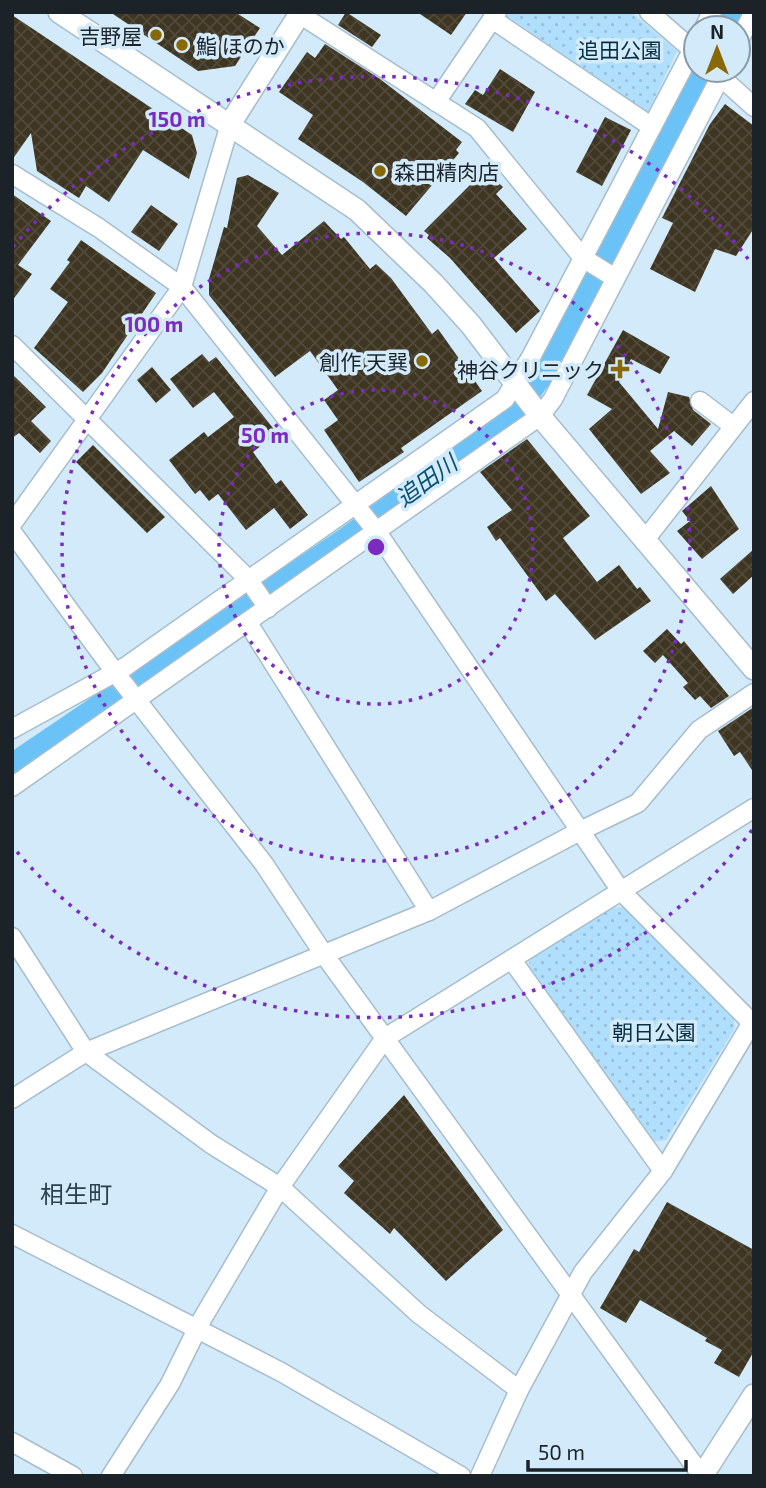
<svg xmlns="http://www.w3.org/2000/svg" width="766" height="1488" viewBox="0 0 766 1488" font-family="'Exo 2','Noto Sans JP',sans-serif">
<style>
.grass{fill:url(#grass-dots)}
.lines{fill:none;stroke-linecap:round;stroke-linejoin:round}
.canal{stroke:#6bc2f6;stroke-width:23}
.building{fill:url(#building-cross-hatch)}
.minor-casing{stroke:#a6bdcc;stroke-width:21}
.tertiary-casing{stroke:#a6bdcc;stroke-width:24}
.minor{stroke:#fff;stroke-width:18}
.tertiary{stroke:#fff;stroke-width:21}
.ring{fill:none;stroke:#7b2cbf;stroke-width:3.5;stroke-dasharray:3.5 7}
.poi-dot{fill:#876906;stroke:#d2eafa;stroke-width:2.5}
.labels{text-anchor:middle;dominant-baseline:central;stroke-width:7;stroke-linejoin:round;paint-order:stroke}
.poi-label{font-size:21px;fill:#1b2329;stroke:#d2eafa;text-anchor:end}
.park-label{font-size:21px;fill:#072f43;stroke:#d2eafa}
.water-label{font-size:23px;font-style:italic;fill:#085072;stroke:#d2eafa}
.quarter-label{font-size:24px;fill:#2d414d;stroke:#d2eafa}
.centre{fill:#7b2cbf;stroke:#d2eafa;stroke-width:3.5}
.ring-label{font-size:21px;text-anchor:middle;font-weight:bold;fill:#7b2cbf;stroke:#d2eafa;stroke-width:7;stroke-linejoin:round;paint-order:stroke}
</style>
<defs>
<pattern id="grass-dots" width="8" height="8" patternUnits="userSpaceOnUse" patternTransform="scale(1.75)"><rect width="8" height="8" fill="#b0dffd"/><path d="M2 2h.1M6 6h.1" fill="none" stroke="#97bfd9" stroke-width="1.8" stroke-linecap="round"/></pattern>
<pattern id="building-cross-hatch" width="8" height="8" patternUnits="userSpaceOnUse" patternTransform="scale(1.75)"><rect width="8" height="8" fill="#3e3623"/><path d="M0 0l8 8M0 8l8-8" fill="none" stroke="#514a3a"/></pattern>
</defs>
<rect width="100%" height="100%" fill="#d2eafa"/>
<!-- grass -->
<g class="grass">
<path d="M506,12H631L677,51L648,112L505,15Z"/>
<path d="M623,907L733,1015L735,1028L666,1140L655,1142L528,968L530,959L611,908Z"/>
</g>
<g class="lines">
<!-- canal -->
<g class="canal">
<path d="M724,28L732,12"/>
<path d="M12,765L343,541L509,420L553,360L702,70"/>
</g>
</g>
<!-- building -->
<g class="building">
<path d="M110,12H235L260,28L235,66L198,71Z"/>
<path d="M346,12L381,35L372,47L338,25Z"/>
<path d="M417,12H467L451,35Z"/>
<path d="M12,15L192,135L197,153L189,179L143,150L109,202L86,186L79,198L37,171L31,133L12,160Z"/>
<path d="M325,44L380,79L462,142L456,150L459,153L406,216L363,182L298,139L313,115L279,92L307,52L315,58Z"/>
<path d="M500,69L535,92L513,132L465,104L475,90L483,95Z"/>
<path d="M725,104L754,126V228L736,256L715,249L695,292L650,269L673,223L662,218L710,124Z"/>
<path d="M605,117L631,130L602,186L576,172Z"/>
<path d="M485,170L503,187L496,194L527,229L494,258L540,311L516,333L450,258L427,238L429,235L424,231Z"/>
<path d="M248,175L279,193L257,226L282,255L324,221L341,239L344,237L370,269L376,264L391,278L432,334L438,329L482,391L401,448L404,452L359,482L324,430L338,420L324,400L338,390L310,351L275,377L209,295V279L224,227L227,228L237,178Z"/>
<path d="M12,194L51,221L18,265L32,274L12,301Z"/>
<path d="M151,205L178,224L159,251L131,232Z"/>
<path d="M81,240L156,293L102,373L83,392L34,348L68,302L50,289L70,262L67,260Z"/>
<path d="M623,330L670,357L660,374L631,359L619,382L658,429L668,392L689,397L693,410L711,424L692,446L674,431L650,451L670,473L641,494L589,429L612,409L587,395Z"/>
<path d="M202,354L209,362L216,357L277,433L253,452L276,484L281,480L308,515L290,529L274,508L246,530L218,494L209,501L200,490L195,494L169,460L204,432L208,437L234,417L214,392L193,408L170,379Z"/>
<path d="M152,367L171,390L156,403L137,380Z"/>
<path d="M12,374L46,407L31,421L51,441L40,453L19,433L12,438Z"/>
<path d="M527,439L590,516L563,538L597,582L619,565L637,589L640,587L651,601L595,640L555,594L546,601L500,538L496,541L487,527L512,510L480,472Z"/>
<path d="M93,445L165,517L147,533L76,462Z"/>
<path d="M711,486L739,529L702,559L677,531L690,521L682,511Z"/>
<path d="M754,549V575L733,594L720,579Z"/>
<path d="M667,629L681,644L684,641L729,696L711,708L700,696L695,700L683,687L688,683L663,655L655,663L643,651Z"/>
<path d="M754,707V773L740,752L734,756L718,731Z"/>
<path d="M404,1095L503,1230L446,1281L394,1228L390,1234L344,1193L354,1181L338,1166Z"/>
<path d="M667,1202L754,1250V1351L739,1377L714,1363L722,1350L705,1341L707,1338L640,1300L626,1323L600,1308L634,1249L639,1252Z"/>
</g>
<g class="lines">
<!-- minor casing -->
<g class="minor-casing">
<g id="minor">
<path d="M296,12L477,128L583,258L615,278"/>
<path d="M649,12L696,53"/>
<path d="M492,19L652,127"/>
<path d="M704,28L712,12"/>
<path d="M738,42L754,12"/>
<path d="M713,70L754,107"/>
<path d="M436,102L497,12"/>
<path d="M12,174L99,228L182,287L377,532L621,891L754,1025"/>
<path d="M12,345L248,579L268,608"/>
<path d="M700,401L733,426"/>
<path d="M12,524L182,287L230,124"/>
<path d="M12,532L114,671L264,864L323,953L702,1476"/>
<path d="M644,541L754,401"/>
<path d="M248,623L429,911"/>
<path d="M12,729L125,667L505,399L531,357L696,43"/>
<path d="M12,787L540,416L553,399L724,70"/>
<path d="M12,937L86,1052L211,1144L280,1187L419,1314L519,1390"/>
<path d="M512,960L663,1171"/>
<path d="M12,1099L86,1052L429,911L580,831L638,803L699,730L754,693"/>
<path d="M12,1234L281,1372L461,1476"/>
<path d="M12,1442L73,1476"/>
<path d="M111,1476L170,1384L201,1321L280,1187L385,1038L754,808"/>
<path d="M480,1476L519,1390L583,1272L663,1171L754,1019"/>
</g>
</g>
<!-- tertiary casing -->
<g class="tertiary-casing">
<g id="tertiary">
<path d="M59,12L357,210L433,283L471,325L540,416L754,669"/>
<path d="M230,124L301,12"/>
<path d="M702,1476L754,1395"/>
</g>
</g>
<!-- minor -->
<use href="#minor" class="minor"/>
<!-- tertiary -->
<use href="#tertiary" class="tertiary"/>
</g>
<!-- distance rings -->
<g class="ring">
<circle cx="376" cy="547" r="157"/>
<circle cx="376" cy="547" r="314"/>
<path d="M752 830A471 471 0 0 1 13 847M13 247A471 471 0 0 1 752 264"/>
</g>
<!-- markers -->
<g class="poi-dot">
<circle cx="156" cy="35" r="7"/>
<circle cx="182" cy="45" r="7"/>
<circle cx="380" cy="171" r="7"/>
<circle cx="422" cy="361" r="7"/>
<path d="M616.5 358.5h7v7h7v7h-7v7h-7v-7h-7v-7h7z"/>
</g>
<g class="labels">
<!-- poi labels -->
<g class="poi-label">
<text x="142" y="35">吉野屋</text>
<text x="196" y="45" text-anchor="start">鮨 ほのか</text>
<text x="394" y="171" text-anchor="start">森田精肉店</text>
<text x="408" y="361">創作 天巽</text>
<text x="604" y="369">神谷クリニック</text>
</g>
<!-- park labels -->
<g class="park-label">
<text x="620" y="49">追田公園</text>
<text x="654" y="1031">朝日公園</text>
</g>
<!-- water labels -->
<g class="water-label">
<text transform="translate(426 480) rotate(-36)">追田川</text>
</g>
<!-- quarter labels -->
<g class="quarter-label">
<text x="76" y="1193">相生町</text>
</g>
</g>
<circle cx="376" cy="547" r="10" class="centre"/>
<g class="ring-label">
<text x="177" y="127">150 m</text>
<text x="154" y="332">100 m</text>
<text x="265" y="443">50 m</text>
</g>
<!-- border -->
<rect width="766" height="1488" fill="none" stroke="#1b2329" stroke-width="28"/>
<!-- north arrow -->
<g transform="translate(717 49)"><circle r="33" fill="#d2eafa" stroke="#899aa6" stroke-width="2"/>
<path d="M0-5L12 26L0 18L-12 26Z" fill="#876906"/>
<text y="-10" font-size="19" font-weight="bold" text-anchor="middle" fill="#1b2329">N</text>
</g>
<!-- scale -->
<path d="M528 1460v10h158v-10" fill="none" stroke="#1b2329" stroke-width="3.5"/>
<text x="538" y="1460" font-size="21" fill="#1b2329" stroke="#d2eafa" stroke-width="5" paint-order="stroke">50 m</text>
</svg>
